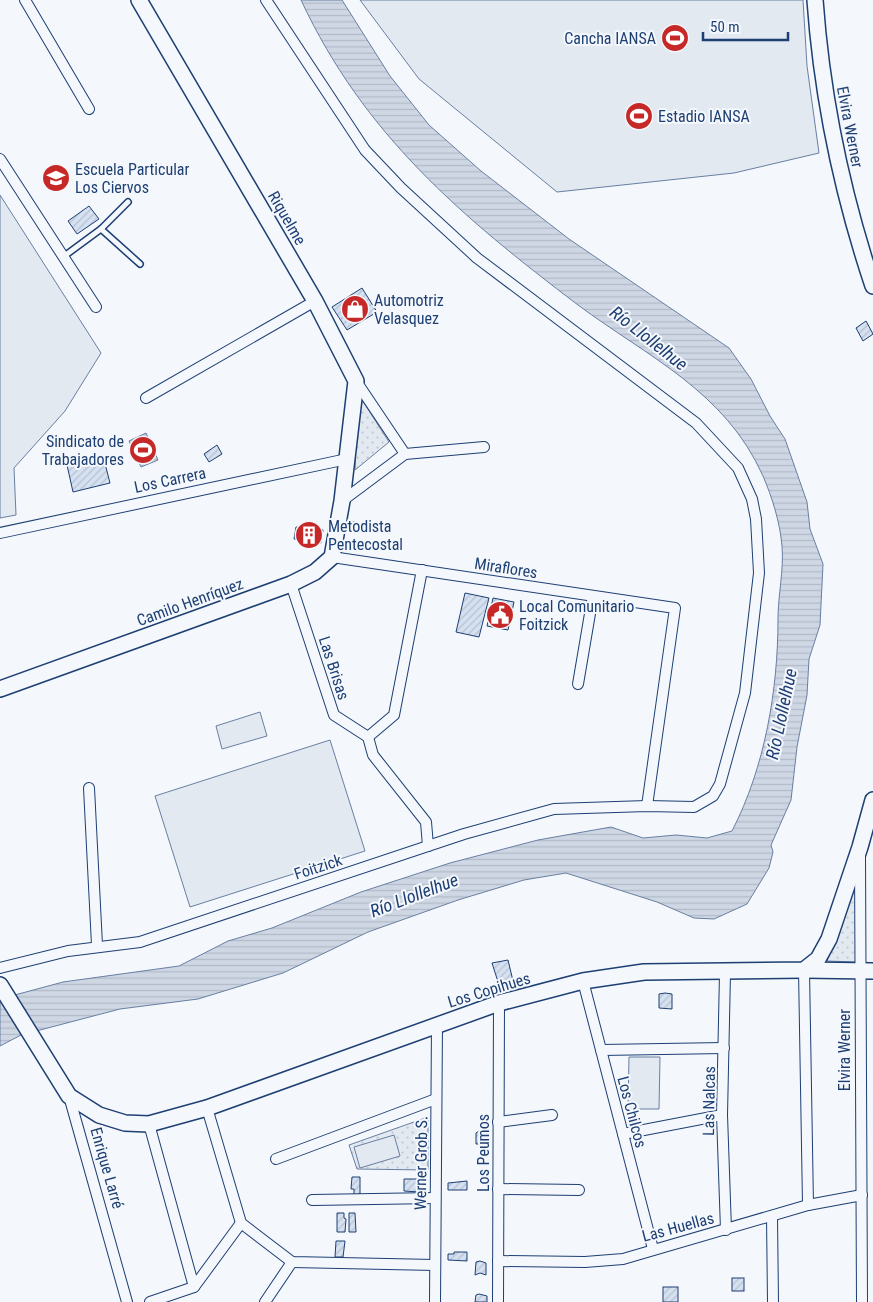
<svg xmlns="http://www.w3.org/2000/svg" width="873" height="1302" viewBox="0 0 873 1302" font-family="'Roboto Condensed',sans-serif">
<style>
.grass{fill:url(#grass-dots);stroke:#687fa3}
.garden{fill:#e3e9f0;stroke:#687fa3}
.water{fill:url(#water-rules);stroke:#687fa3}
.building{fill:url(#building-hatch);stroke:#1d3f73}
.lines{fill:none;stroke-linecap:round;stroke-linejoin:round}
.lane-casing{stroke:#1d3f73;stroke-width:8}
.street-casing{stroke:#1d3f73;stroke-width:12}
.secondary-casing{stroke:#1d3f73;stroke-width:18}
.lane{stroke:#f4f7fb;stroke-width:5}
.street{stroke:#f4f7fb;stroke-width:10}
.secondary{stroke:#f4f7fb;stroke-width:15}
.labels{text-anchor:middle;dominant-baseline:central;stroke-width:4;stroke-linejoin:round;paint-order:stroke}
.poi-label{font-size:16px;fill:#1d3f73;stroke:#f4f7fb;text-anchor:start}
.street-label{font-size:16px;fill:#1d3f73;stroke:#f4f7fb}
.water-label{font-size:18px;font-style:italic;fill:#1d3f73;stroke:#f4f7fb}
</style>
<defs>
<pattern id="grass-dots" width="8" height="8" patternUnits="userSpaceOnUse" patternTransform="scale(1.25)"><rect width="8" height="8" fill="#e3e9f0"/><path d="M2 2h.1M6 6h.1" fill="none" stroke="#c2c9d1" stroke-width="1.8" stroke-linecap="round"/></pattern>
<pattern id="water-rules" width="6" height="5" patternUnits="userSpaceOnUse" patternTransform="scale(1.25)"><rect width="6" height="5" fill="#cfd7e4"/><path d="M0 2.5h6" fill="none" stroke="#b1bac7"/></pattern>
<pattern id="building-hatch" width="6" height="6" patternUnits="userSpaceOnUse" patternTransform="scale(1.25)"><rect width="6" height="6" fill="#d5e0f0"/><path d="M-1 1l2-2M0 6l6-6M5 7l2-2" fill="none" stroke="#b6c1d1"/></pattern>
</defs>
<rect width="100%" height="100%" fill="#f4f7fb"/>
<!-- grass -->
<g class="grass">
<path d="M362,400L389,442L355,470L357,403Z"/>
<path d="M858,876L856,962L827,961Z"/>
<path d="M428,1117V1170L357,1169L349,1145Z"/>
</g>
<!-- garden -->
<g class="garden">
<path d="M360,0H803L807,66L819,153L734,173L557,192L419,79Z"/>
<path d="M0,195L101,353L65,411L14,468L16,515L0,518Z"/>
<path d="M260,712L267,736L222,749L216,726Z"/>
<path d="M330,740L365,851L190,907L155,796Z"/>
<path d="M629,1057H660L659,1109H628Z"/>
<path d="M394,1135L400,1156L360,1168L354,1147Z"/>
</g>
<!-- water -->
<g class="water">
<path d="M301,0H342L390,76L429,125L481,171L569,239L729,348L751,379L770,416L785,439L807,502L810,529L823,564L820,625L809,659L807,695L797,747L791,800L771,845L773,852L769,868L747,904L714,919L694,918L657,902L566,873L524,880L458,900L368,932L283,973L198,999L120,1009L21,1035L0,1046V999L63,982L179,966L228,941L272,928L361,892L450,863L538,840L611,827L643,838L676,835L707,838L732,831C765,767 778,690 778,619C778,595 784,570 782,546C780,522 772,497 763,476C725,391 648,357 578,305C462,217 364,135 301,0Z"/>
<path d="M146,433L158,460L141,467L129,441Z"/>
</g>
<!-- building -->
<g class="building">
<path d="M89,206L99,219L77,234L68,221Z"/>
<path d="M362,288L377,312L347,330L332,307Z"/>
<path d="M866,321L873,334L863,341L856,328Z"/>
<path d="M217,445L222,454L209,462L204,454Z"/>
<path d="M103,456L110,483L73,492L67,465Z"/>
<path d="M349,521L358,523L357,529L348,528Z"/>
<path d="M296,527L323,530L321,543L294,539Z"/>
<path d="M465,593L489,598L479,637L456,632Z"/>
<path d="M493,598L514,602L508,630L487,626Z"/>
<path d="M508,960L514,985L500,988L492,963Z"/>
<path d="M665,993L672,994V1009L659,1008V994Z"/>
<path d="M479,1131L487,1132L486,1144H476V1133Z"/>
<path d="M352,1177H360V1196L354,1195V1189H351Z"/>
<path d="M404,1179H418L419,1192L404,1191Z"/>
<path d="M467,1181V1190H448V1183Z"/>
<path d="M337,1213H344V1218L346,1219L345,1232H337Z"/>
<path d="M349,1213H355L356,1232H349Z"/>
<path d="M336,1241H345L343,1257H335Z"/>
<path d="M454,1252H467V1261L448,1260V1254H454Z"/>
<path d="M480,1261L486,1263V1275L480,1273L475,1275L476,1262Z"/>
<rect x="732" y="1278" width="12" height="13"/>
<rect x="663" y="1287" width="15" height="15"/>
<path d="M479,1294L487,1296V1302H475L476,1295Z"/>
</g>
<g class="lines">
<!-- lane casing -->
<g class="lane-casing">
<g id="lane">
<path d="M101,229L140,264"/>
<path d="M63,257L101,229L128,202"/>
</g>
</g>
<!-- street casing -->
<g class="street-casing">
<g id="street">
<path d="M25,0L89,109"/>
<path d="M0,159L96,307"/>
<path d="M356,381L405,454"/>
<path d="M146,398L315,301"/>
<path d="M342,501L405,454L484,447"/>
<path d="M0,533L347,459"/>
<path d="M332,557L675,608L647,806"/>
<path d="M291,584L334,715L368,737L373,755L426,822L428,846"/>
<path d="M578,684L593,596"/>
<path d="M368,737L394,715L422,570"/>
<path d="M89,788L97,945"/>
<path d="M860,856L862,1302"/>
<path d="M0,968L68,951L140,942L464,834L554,809L647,806L694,807L713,796L720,784L745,693L759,573L756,519L752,499L738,468L696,423L477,258L401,188L365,150L266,0"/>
<path d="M804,970L808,1205"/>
<path d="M725,973L722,1115L726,1230"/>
<path d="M583,981L653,1249"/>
<path d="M601,1050L724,1048"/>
<path d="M69,1096L127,1302"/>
<path d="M207,1108L241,1223L292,1262L435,1265"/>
<path d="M498,1122L552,1115"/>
<path d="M149,1124L194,1287"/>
<path d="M623,1134L722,1115"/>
<path d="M276,1159L436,1099"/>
<path d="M498,1189L579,1190"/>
<path d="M312,1200L435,1198"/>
<path d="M772,1216L773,1302"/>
<path d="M498,1261L585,1262L623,1259L808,1205L862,1195"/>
<path d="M150,1302L194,1287L241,1223"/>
<path d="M265,1302L292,1262"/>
<path d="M435,1302L437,1024"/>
<path d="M498,1302L499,1003"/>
</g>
</g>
<!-- secondary casing -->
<g class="secondary-casing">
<g id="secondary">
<path d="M815,0C822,98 842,193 873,286"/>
<path d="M0,689L291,584L315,572L332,557L342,501L356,381L315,301L139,0"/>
<path d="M804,970L873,971"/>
<path d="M0,985L69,1096L99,1115L125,1123L149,1124L207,1108L499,1003L583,981L644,972L804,970L818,959L829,939L860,847L873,800"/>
</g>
</g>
<!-- lane -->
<use href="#lane" class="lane"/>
<!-- street -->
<use href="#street" class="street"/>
<!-- secondary -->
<use href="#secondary" class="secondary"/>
</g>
<!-- icons -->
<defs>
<g id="stadium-disc" transform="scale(1.4375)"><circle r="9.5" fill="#c62828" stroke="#f4f7fb"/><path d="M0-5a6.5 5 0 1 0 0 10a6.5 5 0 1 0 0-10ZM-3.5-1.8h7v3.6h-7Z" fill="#fff"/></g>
<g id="school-disc" transform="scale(1.4375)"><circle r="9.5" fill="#c62828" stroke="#f4f7fb"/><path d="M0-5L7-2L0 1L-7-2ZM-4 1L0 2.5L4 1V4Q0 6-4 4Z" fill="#fff"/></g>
<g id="shop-disc" transform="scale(1.4375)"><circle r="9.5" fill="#c62828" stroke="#f4f7fb"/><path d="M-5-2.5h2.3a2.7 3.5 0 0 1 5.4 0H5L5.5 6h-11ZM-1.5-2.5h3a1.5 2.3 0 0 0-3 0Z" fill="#fff"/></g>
<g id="building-disc" transform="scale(1.4375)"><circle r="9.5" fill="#c62828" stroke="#f4f7fb"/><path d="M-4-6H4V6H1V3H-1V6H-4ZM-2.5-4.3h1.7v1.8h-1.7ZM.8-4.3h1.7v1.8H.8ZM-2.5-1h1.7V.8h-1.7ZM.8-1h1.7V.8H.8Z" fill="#fff"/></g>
<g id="civic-disc" transform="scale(1.4375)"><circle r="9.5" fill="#c62828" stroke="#f4f7fb"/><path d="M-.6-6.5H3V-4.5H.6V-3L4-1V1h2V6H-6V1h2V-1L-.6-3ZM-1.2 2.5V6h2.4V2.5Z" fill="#fff"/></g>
</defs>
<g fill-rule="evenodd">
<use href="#stadium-disc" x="675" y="38"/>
<use href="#stadium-disc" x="639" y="116"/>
<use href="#school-disc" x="56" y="178"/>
<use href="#shop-disc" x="355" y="309"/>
<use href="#stadium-disc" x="143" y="450"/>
<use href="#building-disc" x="309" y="535"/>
<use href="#civic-disc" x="500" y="615"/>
</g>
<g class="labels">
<!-- poi labels -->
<g class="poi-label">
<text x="656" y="38" text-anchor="end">Cancha IANSA</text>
<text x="658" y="116">Estadio IANSA</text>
<text x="75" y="169">Escuela Particular<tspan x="75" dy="18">Los Ciervos</tspan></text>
<text x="374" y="300">Automotriz<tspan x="374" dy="18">Velasquez</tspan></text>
<text x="124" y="441" text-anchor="end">Sindicato de<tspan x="124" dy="18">Trabajadores</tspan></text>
<text x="328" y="526">Metodista<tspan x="328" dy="18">Pentecostal</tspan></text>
<text x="519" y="606">Local Comunitario<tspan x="519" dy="18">Foitzick</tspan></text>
</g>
<!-- street labels -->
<g class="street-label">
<text transform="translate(850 127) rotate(79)">Elvira Werner</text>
<text transform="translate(287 218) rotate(60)">Riquelme</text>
<text transform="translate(170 480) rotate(-12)">Los Carrera</text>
<text transform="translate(506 568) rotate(9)">Miraflores</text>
<text transform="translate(190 602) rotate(-20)">Camilo Henríquez</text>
<text transform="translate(334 668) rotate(72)">Las Brisas</text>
<text transform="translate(318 867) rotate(-18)">Foitzick</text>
<text transform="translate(489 990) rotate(-17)">Los Copihues</text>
<text transform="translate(844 1050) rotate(-90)">Elvira Werner</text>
<text transform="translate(709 1101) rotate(-89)">Las Nalcas</text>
<text transform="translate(632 1112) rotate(75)">Los Chilcos</text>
<text transform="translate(483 1153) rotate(-90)">Los Peumos</text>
<text transform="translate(421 1163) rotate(-89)">Werner Grob S.</text>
<text transform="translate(107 1168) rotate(74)">Enrique Larré</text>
<text transform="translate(678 1227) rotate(-15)">Las Huellas</text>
</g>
<!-- water labels -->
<g class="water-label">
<text transform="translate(649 338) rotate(38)">Río Llollelhue</text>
<text transform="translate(781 714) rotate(-78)">Río Llollelhue</text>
<text transform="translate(414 895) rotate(-21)">Río Llollelhue</text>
</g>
</g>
<!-- scale -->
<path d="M703 32v8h85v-8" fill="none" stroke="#1d3f73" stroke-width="2.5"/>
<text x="710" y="32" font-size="15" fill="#1d3f73" stroke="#f4f7fb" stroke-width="4" paint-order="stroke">50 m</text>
</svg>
